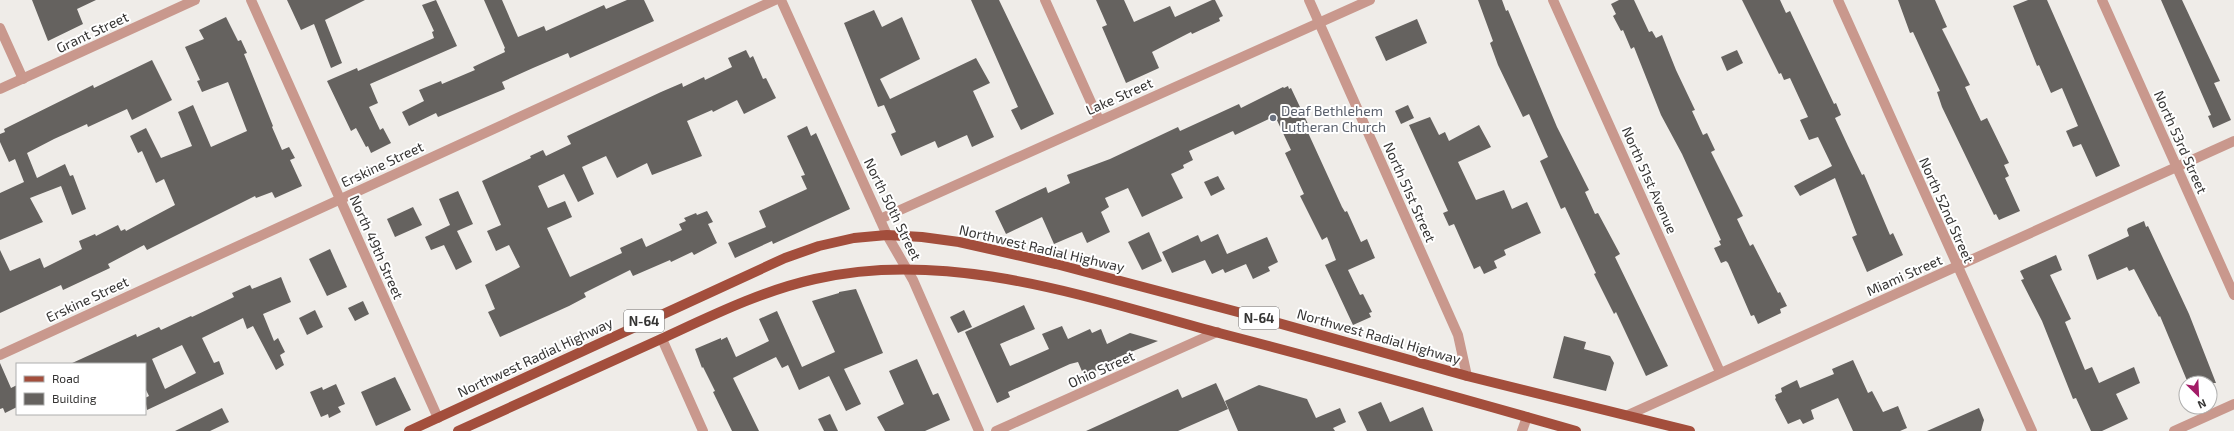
<svg xmlns="http://www.w3.org/2000/svg" width="2234" height="431" viewBox="0 0 2234 431" font-family="'Exo 2',sans-serif">
<style>
.building{fill:#65625f;fill-rule:evenodd}
.lines{fill:none;stroke-linecap:round;stroke-linejoin:round}
.minor{stroke:#c9988d;stroke-width:10}
.major{stroke:#a34e3c;stroke-width:10}
.worship-dot{fill:#6b7280;stroke:#fff;stroke-width:1.5}
.labels{text-anchor:middle;dominant-baseline:central;stroke-width:4;stroke-linejoin:round;paint-order:stroke}
.shield{fill:#fff;stroke:#727170;stroke-width:1}
.shield-label{font-size:13px;font-weight:bold;fill:#353433}
.street-label{font-size:14px;fill:#353433;stroke:#fff}
.worship-label{font-size:14px;fill:#5b616d;stroke:#fff;text-anchor:start}
</style>
<rect width="100%" height="100%" fill="#efece8"/>
<!-- building -->
<g class="building">
<path d="M32,0H96L77,9L83,24L48,41Z"/>
<path d="M287,0H365L325,20L342,63L331,68L314,24L301,30Z"/>
<path d="M436,0L457,46L370,84L378,103L369,107L380,130L383,128L391,143L371,153L368,146L366,147L356,128L351,131L327,81L357,68L358,71L434,38L432,32L434,31L422,5Z"/>
<path d="M484,0H502L518,37L544,26L546,31L604,5L606,9L627,0H644L654,21L570,58L568,53L533,68L502,82L505,89L438,117L436,113L409,126L402,112L424,101L419,90L441,81L442,84L475,70L473,67L505,52L504,49L505,48Z"/>
<path d="M971,0H999L1054,114L1021,130L1011,110L1018,107Z"/>
<path d="M1096,0H1124L1134,22L1170,6L1175,17L1212,0H1215L1223,16L1219,18L1220,21L1192,34L1191,32L1152,52L1159,68L1126,83L1102,27L1107,25Z"/>
<path d="M1478,0H1502L1506,11L1508,10L1557,127L1589,190L1585,192L1595,214L1598,213L1620,254L1615,257L1668,366L1646,376L1616,312L1614,314L1594,274L1596,273L1565,207L1561,209L1540,161L1548,157L1529,114L1523,117L1498,65L1490,43L1493,41Z"/>
<path d="M1619,0H1634L1649,32L1652,31L1656,38L1662,35L1676,70L1695,110L1692,111L1703,135L1707,133L1715,150L1711,152L1743,216L1737,219L1750,246L1753,244L1778,293L1780,292L1787,306L1780,309L1781,313L1758,324L1754,315L1751,316L1728,263L1726,261L1721,263L1714,248L1721,245L1719,241L1721,240L1682,154L1661,115L1634,47L1631,49L1623,30L1621,31L1613,16L1616,14L1611,4Z"/>
<path d="M1742,0H1780L1786,13L1790,11L1834,104L1836,103L1841,115L1835,118L1848,146L1862,175L1864,174L1890,235L1893,233L1903,255L1867,272L1852,237L1857,235L1835,178L1800,196L1794,186L1832,166L1818,137L1809,140L1800,120L1808,117L1790,78L1784,80L1781,73L1779,74Z"/>
<path d="M1898,0H1935L1947,27L1942,29L1970,85L1965,87L1970,98L1981,121L1987,118L2009,163L2004,165L2009,176L2005,178L2020,211L1999,220L1996,214L1994,215L1942,107L1937,92L1940,91L1913,32L1910,33Z"/>
<path d="M2028,0H2047L2120,166L2096,177L2081,144L2073,147L2066,131L2078,126L2062,88L2051,93L2039,65L2037,66L2013,6Z"/>
<path d="M2161,0H2182L2220,81L2214,83L2231,120L2213,128L2208,116L2211,115Z"/>
<path d="M874,10L882,27L902,17L920,59L880,79L890,99L976,58L990,83L973,91L994,137L972,147L967,135L938,148L935,141L901,156L891,134L896,132L884,105L878,107L844,23Z"/>
<path d="M226,17L238,41L241,40L247,53L244,54L273,126L272,127L282,150L289,147L295,158L290,160L302,186L275,198L272,192L256,198L255,196L147,250L144,245L108,264L110,268L63,290L61,285L0,313V250L10,271L40,258L44,268L82,249L79,241L95,234L96,236L118,225L121,231L125,229L126,231L175,205L164,179L156,183L142,151L138,153L130,136L146,128L161,158L192,146L178,112L193,105L211,147L247,131L228,82L202,92L197,81L200,80L185,47L204,39L199,30Z"/>
<path d="M1417,19L1427,43L1386,61L1375,37Z"/>
<path d="M746,50L750,58L753,56L763,79L766,78L776,98L744,114L737,100L713,112L712,110L687,121L702,156L652,175L647,163L617,178L606,156L582,167L594,194L578,202L564,174L538,186L548,208L565,201L572,217L547,228L570,277L622,253L620,248L642,238L646,247L682,230L679,224L686,221L684,218L696,213L697,215L707,211L713,222L708,224L717,243L694,255L692,252L671,262L670,260L633,276L630,270L584,293L586,297L569,306L500,337L488,312L495,309L485,285L520,267L509,245L496,251L487,231L501,225L482,181L531,158L530,156L543,150L546,156L571,144L567,136L661,92L682,83L683,87L704,77L705,80L732,67L728,58Z"/>
<path d="M1737,50L1743,63L1727,71L1721,57Z"/>
<path d="M152,60L172,100L132,120L127,109L88,127L87,124L54,139L27,153L37,178L65,164L70,176L73,175L86,209L72,215L61,186L30,198L43,222L0,240V193L24,182L15,159L9,162L0,142V134L5,132L4,129L93,85L94,88Z"/>
<path d="M1288,86L1289,89L1291,88L1308,124L1305,126L1342,207L1345,212L1347,211L1361,242L1367,239L1375,258L1348,270L1360,295L1363,294L1372,312L1369,313L1371,317L1353,325L1325,265L1336,260L1327,237L1322,240L1300,196L1304,194L1285,153L1291,150L1275,116L1235,135L1233,131L1189,151L1193,160L1183,165L1184,168L1171,174L1183,198L1142,217L1128,188L1105,198L1109,207L1101,212L1110,232L1087,243L1082,232L1054,244L1042,217L1006,234L995,211L1046,187L1048,193L1070,183L1067,175L1110,159L1178,127L1180,131L1239,104L1241,108L1283,87L1284,88Z"/>
<path d="M1408,105L1414,118L1401,124L1395,111Z"/>
<path d="M1430,117L1439,135L1445,132L1449,141L1479,125L1491,147L1458,162L1476,200L1504,190L1512,209L1527,202L1541,233L1504,250L1506,255L1494,261L1497,268L1484,274L1480,266L1474,269L1454,224L1449,226L1443,213L1448,211L1409,125Z"/>
<path d="M807,126L811,136L816,133L850,209L773,244L772,241L735,258L728,243L766,227L759,211L807,189L801,176L805,175L787,136Z"/>
<path d="M1218,176L1225,189L1211,196L1204,182Z"/>
<path d="M458,191L473,224L457,231L472,262L456,270L444,245L431,250L425,237L450,225L439,199Z"/>
<path d="M413,207L422,225L395,237L387,219Z"/>
<path d="M2144,221L2146,227L2148,226L2189,314L2216,383H2188L2160,316L2159,317L2134,269L2129,271L2127,267L2097,280L2088,255L2129,236L2127,230L2128,228Z"/>
<path d="M1149,232L1162,261L1142,270L1128,242Z"/>
<path d="M1218,234L1227,254L1267,237L1278,262L1268,267L1270,271L1253,279L1246,264L1225,273L1223,269L1212,274L1205,260L1172,273L1162,252L1198,235L1201,242Z"/>
<path d="M330,249L347,287L327,296L309,259Z"/>
<path d="M2056,255L2062,270L2050,275L2071,319L2065,322L2085,370L2092,367L2099,383L2134,367L2140,383L2116,394L2128,419L2102,431H2091L2076,398L2073,399L2042,321L2021,280L2024,279L2020,271Z"/>
<path d="M281,277L291,302L263,314L274,341L278,338L285,352L280,355L284,365L276,370L253,326L247,329L243,318L202,338L214,363L219,361L224,374L147,410L145,398L149,396L145,388V364H70L136,334L137,337L159,327L161,330L191,316L192,317L234,297L232,293L250,285L252,289ZM182,345L196,373L165,389L152,359Z"/>
<path d="M856,289L883,353L844,369L861,404L846,411L829,376L799,390L788,365L782,368L776,357L733,378L759,431H732L713,392L715,391L703,367L702,368L695,349L721,338V340L727,337L736,357L769,341L759,319L777,311L802,367L835,352L812,301L839,293V292Z"/>
<path d="M363,301L369,314L355,321L348,308Z"/>
<path d="M1024,305L1035,329L1000,344L1010,366L1049,349L1042,334L1062,326L1068,339L1090,329L1092,333L1101,329L1107,344L1130,333L1158,341L1116,358L1119,364L1103,370L1102,368L1084,376L1078,362L1070,364L1008,392L1010,397L997,403L965,332Z"/>
<path d="M315,310L323,327L307,335L299,318Z"/>
<path d="M964,310L972,327L958,333L950,317Z"/>
<path d="M1564,336L1586,342L1584,349L1610,356L1614,363L1606,391L1553,378Z"/>
<path d="M917,359L933,395L938,393L950,420L925,431H885L877,417L904,404L889,371Z"/>
<path d="M1853,360L1868,393L1872,391L1883,412L1898,406L1907,428L1900,431H1853L1838,398L1811,410L1814,419L1803,424L1800,419L1788,424L1775,399L1776,398L1775,395L1782,392L1781,388L1797,380L1800,388L1834,374L1832,369Z"/>
<path d="M0,363L11,388L17,385V407L5,413L3,408L0,409Z"/>
<path d="M395,377L411,410L376,426L361,392Z"/>
<path d="M1216,383L1228,409L1178,431H1086L1178,389L1182,398Z"/>
<path d="M336,384L345,404L338,407L341,412L329,418L328,414L321,417L310,392L322,387L323,390Z"/>
<path d="M1259,385L1307,399L1316,418L1340,408L1346,422L1333,428L1335,431H1238L1225,401Z"/>
<path d="M1381,402L1390,422L1423,407L1433,431H1367L1358,412Z"/>
<path d="M222,408L229,422L210,431H175Z"/>
<path d="M1979,408L1984,420L1981,431H1927Z"/>
<path d="M830,414L838,431H824L818,419Z"/>
</g>
<g class="lines">
<!-- minor -->
<g class="minor">
<path d="M251,0L438,418"/>
<path d="M781,0L887,235L913,280L979,431"/>
<path d="M1045,0L1099,120"/>
<path d="M1309,0L1458,335L1467,376"/>
<path d="M1553,0L1720,372"/>
<path d="M1838,0L2032,431"/>
<path d="M2102,0L2234,295"/>
<path d="M0,28L23,79"/>
<path d="M0,89L195,0"/>
<path d="M880,219L1370,0"/>
<path d="M662,339L703,431"/>
<path d="M0,355L775,0"/>
<path d="M1628,415L2234,141"/>
<path d="M996,431L1217,332"/>
<path d="M1522,431L1527,417"/>
<path d="M2174,431L2234,404"/>
</g>
<!-- major -->
<g class="major">
<path d="M409,431L785,258L819,246L854,238L887,235L922,237L959,242L1056,264L1253,316L1467,376L1690,431"/>
<path d="M458,431C526,400 594,370 661,339C711,316 761,291 815,279C950,248 1089,298 1219,333C1338,364 1457,397 1576,431"/>
</g>
</g>
<!-- markers -->
<circle class="worship-dot" cx="1273" cy="118" r="4"/>
<g class="labels">
<!-- shield labels -->
<g class="shield">
<rect x="1239" y="307" width="40" height="22" rx="3"/>
<rect x="624" y="310" width="40" height="22" rx="3"/>
</g>
<g class="shield-label">
<text x="1259" y="318">N-64</text>
<text x="644" y="321">N-64</text>
</g>
<!-- street labels -->
<g class="street-label">
<text transform="translate(92 32) rotate(-25)">Grant Street</text>
<text transform="translate(1119 96) rotate(-24)">Lake Street</text>
<text transform="translate(2181 142) rotate(66)">North 53rd Street</text>
<text transform="translate(382 164) rotate(-25)">Erskine Street</text>
<text transform="translate(1650 180) rotate(66)">North 51st Avenue</text>
<text transform="translate(1410 192) rotate(66)">North 51st Street</text>
<text transform="translate(893 209) rotate(64)">North 50th Street</text>
<text transform="translate(1947 210) rotate(66)">North 52nd Street</text>
<text transform="translate(377 247) rotate(66)">North 49th Street</text>
<text transform="translate(1042 248) rotate(13)">Northwest Radial Highway</text>
<text transform="translate(1904 275) rotate(-24)">Miami Street</text>
<text transform="translate(87 299) rotate(-25)">Erskine Street</text>
<text transform="translate(1379 336) rotate(16)">Northwest Radial Highway</text>
<text transform="translate(535 357) rotate(-25)">Northwest Radial Highway</text>
<text transform="translate(1101 369) rotate(-24)">Ohio Street</text>
</g>
<!-- worship labels -->
<g class="worship-label">
<text x="1281" y="110">Deaf Bethlehem<tspan x="1281" dy="16">Lutheran Church</tspan></text>
</g>
</g>
<!-- legend -->
<rect x="16" y="363" width="130" height="52" fill="#ffffff" stroke="#aeaead"/>
<rect x="24" y="376" width="20" height="6" fill="#a34e3c" stroke="#aeaead"/>
<text x="52" y="383" font-size="12" fill="#353433">Road</text>
<rect x="24" y="393" width="20" height="12" fill="#65625f" stroke="#aeaead"/>
<text x="52" y="403" font-size="12" fill="#353433">Building</text>
<!-- north arrow -->
<g transform="translate(2198 395) rotate(156)"><circle r="19" fill="#ffffff" stroke="#aeaead"/>
<path d="M0-3L7 15L0 10L-7 15Z" fill="#a31c67"/>
<text y="-6" font-size="11" font-weight="bold" text-anchor="middle" fill="#353433">N</text>
</g>
</svg>
